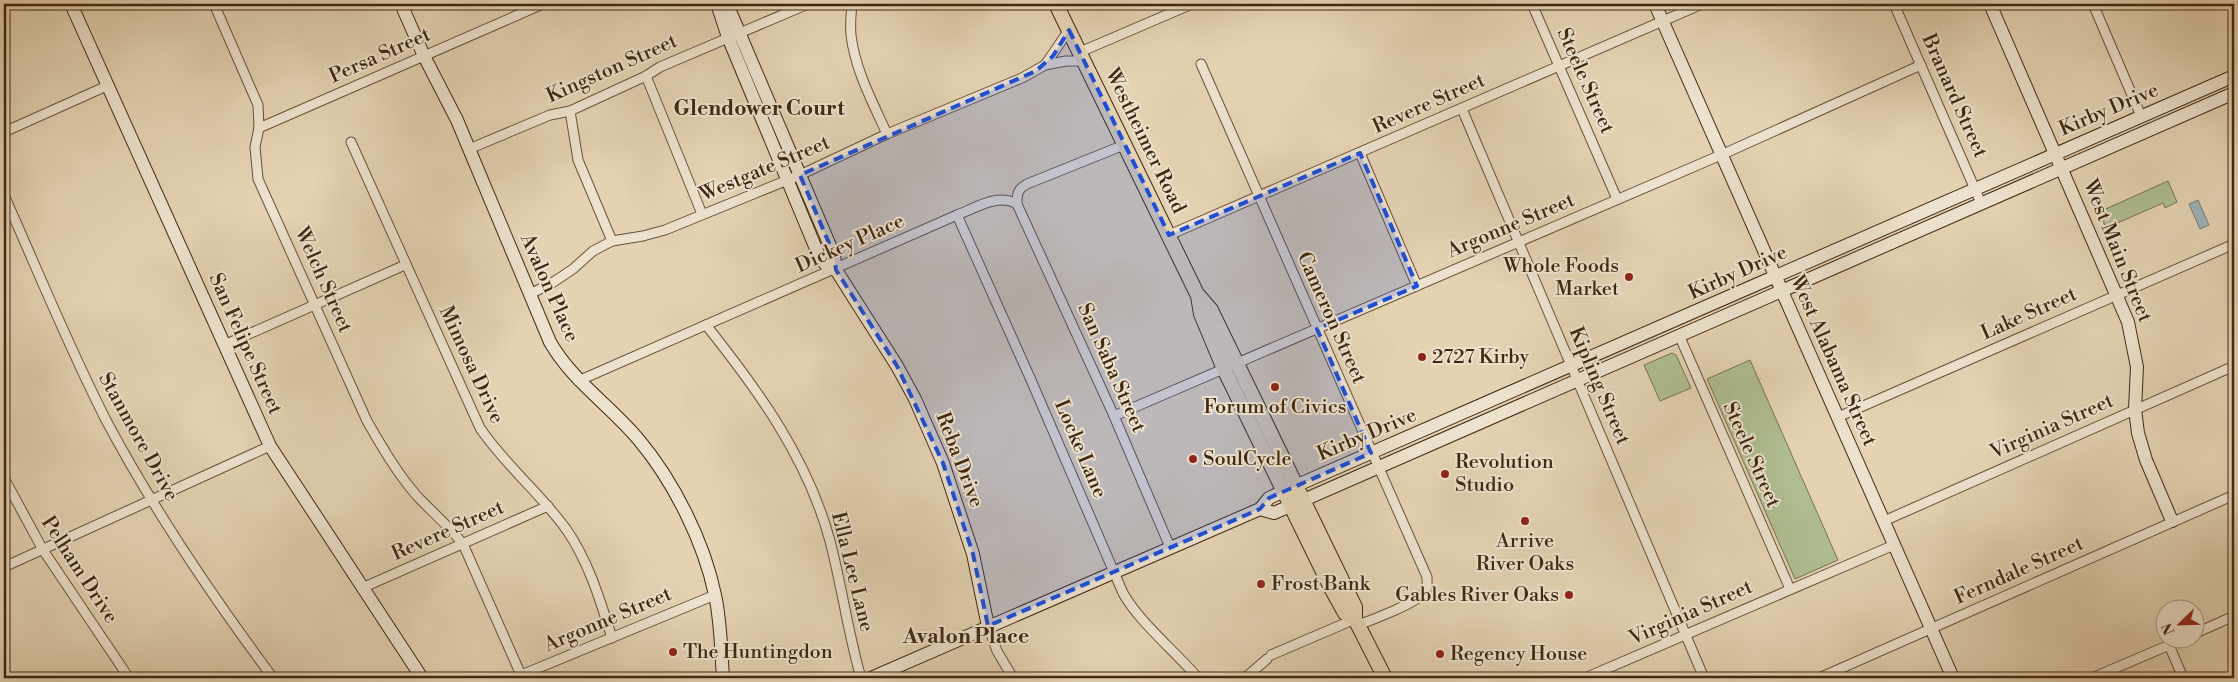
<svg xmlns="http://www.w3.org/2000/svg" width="2238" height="682" viewBox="0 0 2238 682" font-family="'Libre Bodoni',serif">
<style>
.green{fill:#afbd91;stroke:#787251}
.water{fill:#9bb4b8;stroke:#777c75}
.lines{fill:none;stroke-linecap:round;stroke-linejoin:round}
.street-casing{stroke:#69523a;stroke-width:11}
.secondary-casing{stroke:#402811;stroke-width:14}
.primary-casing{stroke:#402811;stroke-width:16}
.street{stroke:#ede2ce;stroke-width:9}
.secondary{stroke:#ede2ce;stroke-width:12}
.primary{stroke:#e4d2b3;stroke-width:14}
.marked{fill:#1d4ed8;fill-opacity:0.2;stroke:#1d4ed8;stroke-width:4;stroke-dasharray:10 6;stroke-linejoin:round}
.poi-dot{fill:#8f2418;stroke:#ede2ce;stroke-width:2}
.labels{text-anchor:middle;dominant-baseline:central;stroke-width:4;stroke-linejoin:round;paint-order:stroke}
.street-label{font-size:20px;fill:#402811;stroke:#ede2ce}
.poi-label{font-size:20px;fill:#402811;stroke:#ede2ce;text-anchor:start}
.neighbourhood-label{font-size:21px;font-weight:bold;fill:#402811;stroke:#ede2ce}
</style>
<rect width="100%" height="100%" fill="#e4d2b3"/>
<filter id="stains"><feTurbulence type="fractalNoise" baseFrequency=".004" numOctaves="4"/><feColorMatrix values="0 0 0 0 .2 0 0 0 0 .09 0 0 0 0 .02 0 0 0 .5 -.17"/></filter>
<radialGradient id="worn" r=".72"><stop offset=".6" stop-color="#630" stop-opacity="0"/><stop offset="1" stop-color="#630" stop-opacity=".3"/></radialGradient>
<!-- green -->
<g class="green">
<path d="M2168,181L2177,202L2165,208L2163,203L2106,228L2099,212Z"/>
<path d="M1672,353L1676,355L1691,388L1660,401L1644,365Z"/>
<path d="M1750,360L1838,560L1795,579L1707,379Z"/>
</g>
<!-- water -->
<path class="water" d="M2198,200L2209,225L2200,229L2189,204Z"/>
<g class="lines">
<!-- street casing -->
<g class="street-casing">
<g id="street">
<path d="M214,4L258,105L259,128L255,147L258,179L367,421C382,447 397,473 417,496C432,512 449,526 463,544L521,675"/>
<path d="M852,4C851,14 850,25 851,35C855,70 873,103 887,134"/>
<path d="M1532,4L1617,199"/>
<path d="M1894,4L1981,203"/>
<path d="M2093,4L2141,116"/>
<path d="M1080,52L1192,4"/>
<path d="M1201,64L1427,577C1427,582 1428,588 1425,592C1417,603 1372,620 1358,625"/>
<path d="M1045,65L1066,61H1085"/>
<path d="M646,76L702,214"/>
<path d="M1462,109L1704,678"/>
<path d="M570,111L578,160L612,241"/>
<path d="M259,128L543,4"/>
<path d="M4,132L109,85"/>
<path d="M351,142L480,428C505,465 540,493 566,529C589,562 600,600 612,638"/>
<path d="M1124,145L1027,184C1018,189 1017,193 1017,204L1114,416L1170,547"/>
<path d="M469,149L550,115L570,111L646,76L660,67L808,4"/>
<path d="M1360,153L1417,286"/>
<path d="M4,195C38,271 69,348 107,422C155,512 212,596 273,678"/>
<path d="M957,215L1031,380L1123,593C1139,622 1176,652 1198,678"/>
<path d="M1169,235L1702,4"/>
<path d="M530,294L552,283L573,269L593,251L612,241L643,236L665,230L800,175L887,134L1022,78L1045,65L1069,30"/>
<path d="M706,325C758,390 808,459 830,541C842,587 848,633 861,678"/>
<path d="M1679,335L1790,589"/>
<path d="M224,345L405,265"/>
<path d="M578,381L957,215C976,208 997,193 1017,204"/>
<path d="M1114,416L1721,155L1921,65"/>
<path d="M1838,417L2234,244"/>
<path d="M4,478L43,550L129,678"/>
<path d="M1884,521L2234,366"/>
<path d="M4,567L270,446"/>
<path d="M362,588L548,506"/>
<path d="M988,626L997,651L1013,678"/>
<path d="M2196,633L2234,616"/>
<path d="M2169,645L2183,678"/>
<path d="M1271,655L1355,619"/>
<path d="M514,678L715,595"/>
<path d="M1245,678L1267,659"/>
<path d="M1585,678L1894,545"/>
<path d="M1819,678L2234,495"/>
<path d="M2092,678L2181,640"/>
</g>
</g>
<!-- secondary casing -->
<g class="secondary-casing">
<g id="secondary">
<path d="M71,4L270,446L422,678"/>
<path d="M401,4L424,56L457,120L550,342C573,382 610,405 639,440C674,482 704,542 715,595C721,622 721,651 723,678"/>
<path d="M717,4L728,37L819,256L826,265L836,270"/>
<path d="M727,4L834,255L836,270L897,366L915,399L943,463L973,554L988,626"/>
<path d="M1655,4L1953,678"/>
<path d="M1990,4L2128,322L2137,367L2135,409L2138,433L2146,460L2172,521"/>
<path d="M1260,509L1274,513L2234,93"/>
<path d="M871,678L1260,509L1269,498L1302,483L2234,76"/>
</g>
</g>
<!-- primary casing -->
<g class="primary-casing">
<g id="primary">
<path d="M1056,4L1198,296L1201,314L1224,369L1330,586L1345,613L1355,619"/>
<path d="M1199,296L1211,310L1355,607V619L1385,678"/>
</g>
</g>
<!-- street -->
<use href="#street" class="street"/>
<!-- secondary -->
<use href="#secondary" class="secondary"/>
<!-- primary -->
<use href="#primary" class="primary"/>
</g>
<!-- marked area -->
<path class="marked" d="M1069,30L1169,235L1360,153L1417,286L1317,329L1371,453L1269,498L1260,509L988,626L973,554L943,463L897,366L836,270L834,255L800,175L1036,71L1053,56Z"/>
<!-- markers -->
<g class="poi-dot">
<circle cx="1629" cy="277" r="5"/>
<circle cx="1422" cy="357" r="5"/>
<circle cx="1275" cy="387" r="5"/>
<circle cx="1193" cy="459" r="5"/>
<circle cx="1445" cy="474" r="5"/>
<circle cx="1525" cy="521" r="5"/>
<circle cx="1261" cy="584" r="5"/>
<circle cx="1569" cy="595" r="5"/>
<circle cx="673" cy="652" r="5"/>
<circle cx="1440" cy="654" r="5"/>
</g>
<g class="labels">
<!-- street labels -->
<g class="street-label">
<text transform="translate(380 56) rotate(-24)">Persa Street</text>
<text transform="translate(612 69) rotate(-24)">Kingston Street</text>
<text transform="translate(1585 81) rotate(66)">Steele Street</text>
<text transform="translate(1954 96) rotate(66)">Branard Street</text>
<text transform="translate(1429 104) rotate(-24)">Revere Street</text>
<text transform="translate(2109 110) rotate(-23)">Kirby Drive</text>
<text transform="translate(1145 141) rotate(64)">Westheimer Road</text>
<text transform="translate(765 169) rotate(-23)">Westgate Street</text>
<text transform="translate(1511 226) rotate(-23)">Argonne Street</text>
<text transform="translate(850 244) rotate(-24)">Dickey Place</text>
<text transform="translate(2117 251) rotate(68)">West Main Street</text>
<text transform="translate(1738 273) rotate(-24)">Kirby Drive</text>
<text transform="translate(323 280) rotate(66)">Welch Street</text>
<text transform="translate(549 288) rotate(66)">Avalon Place</text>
<text transform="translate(2029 314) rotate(-24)">Lake Street</text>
<text transform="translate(1331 318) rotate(66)">Cameron Street</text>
<text transform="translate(245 344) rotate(66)">San Felipe Street</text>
<text transform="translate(1833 361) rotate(66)">West Alabama Street</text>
<text transform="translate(471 365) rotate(65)">Mimosa Drive</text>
<text transform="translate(1111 368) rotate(66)">San Saba Street</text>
<text transform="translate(1599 386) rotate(67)">Kipling Street</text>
<text transform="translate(2052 427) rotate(-24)">Virginia Street</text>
<text transform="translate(1367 435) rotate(-23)">Kirby Drive</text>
<text transform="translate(138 437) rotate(61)">Stanmore Drive</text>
<text transform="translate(1080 449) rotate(67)">Locke Lane</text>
<text transform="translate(1751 455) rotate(66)">Steele Street</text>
<text transform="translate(959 460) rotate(69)">Reba Drive</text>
<text transform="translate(448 531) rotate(-24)">Revere Street</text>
<text transform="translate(79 570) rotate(57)">Pelham Drive</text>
<text transform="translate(2019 571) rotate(-24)">Ferndale Street</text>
<text transform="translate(852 572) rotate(76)">Ella Lee Lane</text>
<text transform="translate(1691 613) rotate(-24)">Virginia Street</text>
<text transform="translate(608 620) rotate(-23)">Argonne Street</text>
</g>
<!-- poi labels -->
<g class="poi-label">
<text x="1619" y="266" text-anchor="end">Whole Foods<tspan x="1619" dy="23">Market</tspan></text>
<text x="1432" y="357">2727 Kirby</text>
<text x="1275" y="407" text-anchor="middle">Forum of Civics</text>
<text x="1203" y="459">SoulCycle</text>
<text x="1455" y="462">Revolution<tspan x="1455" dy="23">Studio</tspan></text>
<text x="1525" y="541" text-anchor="middle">Arrive<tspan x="1525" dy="23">River Oaks</tspan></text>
<text x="1271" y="584">Frost Bank</text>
<text x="1559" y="595" text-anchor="end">Gables River Oaks</text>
<text x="683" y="652">The Huntingdon</text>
<text x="1450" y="654">Regency House</text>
</g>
<!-- neighbourhood labels -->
<g class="neighbourhood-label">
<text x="759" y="109">Glendower Court</text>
<text x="966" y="637">Avalon Place</text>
</g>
</g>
<!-- margin -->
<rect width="2238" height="682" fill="none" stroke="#e4d2b3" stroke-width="20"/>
<rect x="5" y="5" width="2228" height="672" fill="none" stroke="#402811" stroke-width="2.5"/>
<rect x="10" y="10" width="2218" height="662" fill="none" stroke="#402811"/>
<!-- north arrow -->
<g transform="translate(2180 624) rotate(247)"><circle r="24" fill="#ede2ce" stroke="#a89882"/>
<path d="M0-4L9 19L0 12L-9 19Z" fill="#8f2418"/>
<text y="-8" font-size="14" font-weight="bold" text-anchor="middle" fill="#402811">N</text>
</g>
<rect width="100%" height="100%" filter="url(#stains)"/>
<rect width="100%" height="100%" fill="url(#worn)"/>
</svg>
